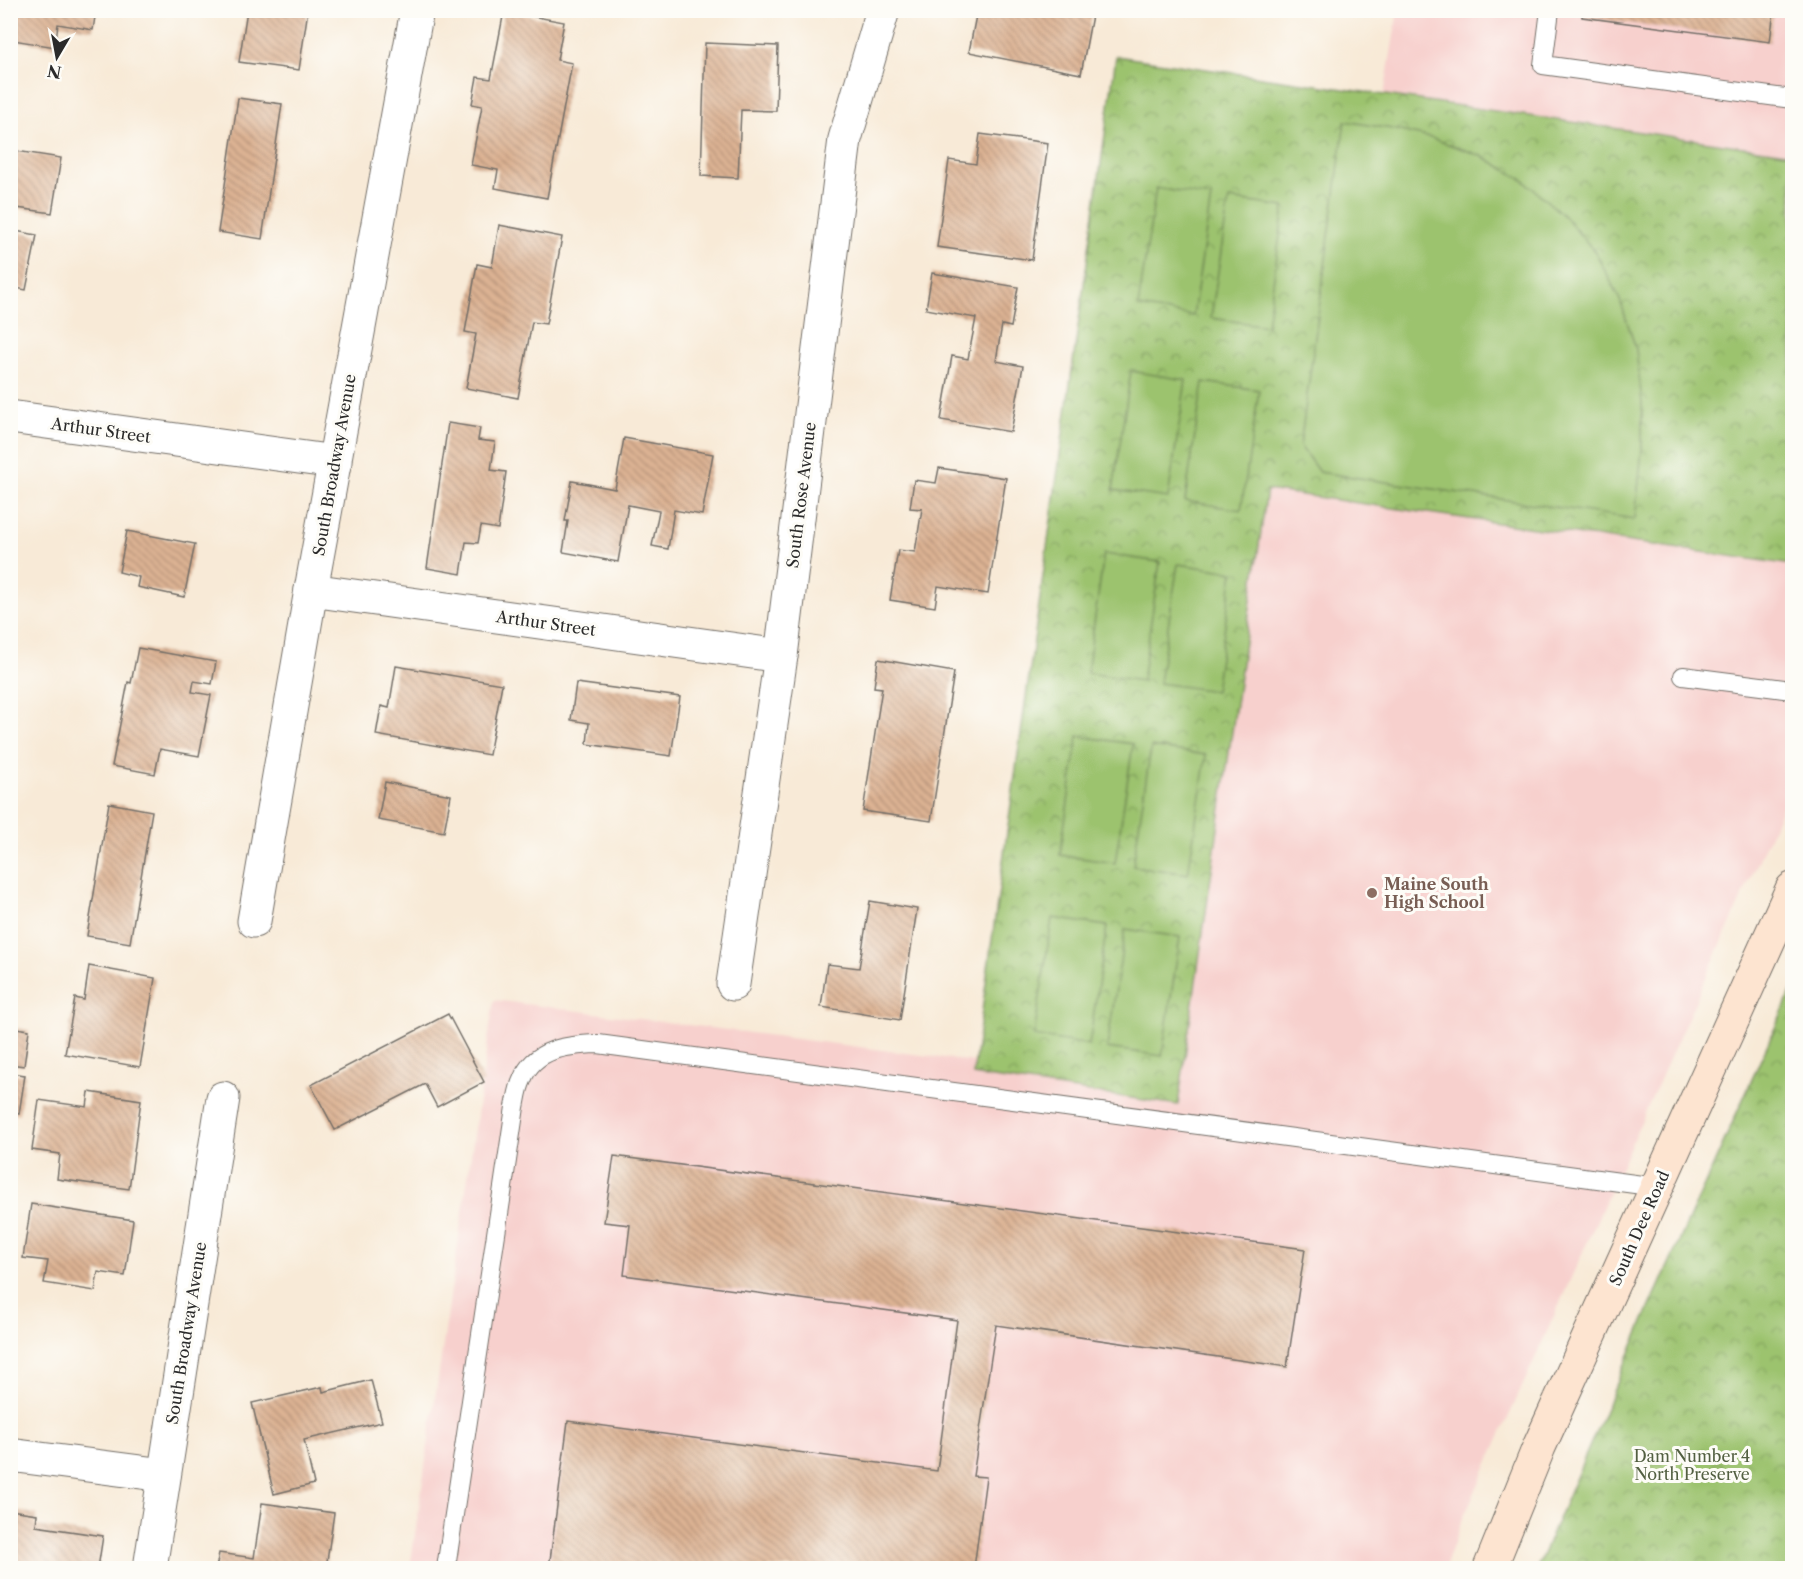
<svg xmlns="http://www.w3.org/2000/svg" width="1803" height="1579" viewBox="0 0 1803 1579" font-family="'Libre Caslon Text',serif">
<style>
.built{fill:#f7d0cd}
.park{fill:url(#park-crowns);stroke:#64774c;stroke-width:1.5}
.garden{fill:#9cc36e;stroke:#64774c;stroke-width:1.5}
.building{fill:url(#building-back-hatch)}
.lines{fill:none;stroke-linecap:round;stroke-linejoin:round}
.service-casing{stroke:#736e67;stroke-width:20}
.minor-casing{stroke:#736e67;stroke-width:35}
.secondary-casing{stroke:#736e67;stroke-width:35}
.service{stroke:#fff;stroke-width:18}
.minor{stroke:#fff;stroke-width:33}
.secondary{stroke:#fde4d0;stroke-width:33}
.education-dot{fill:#8d6e63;stroke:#fdfcf7;stroke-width:2}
.labels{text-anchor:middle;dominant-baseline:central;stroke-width:6;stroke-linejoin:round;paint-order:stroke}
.street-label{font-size:16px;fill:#2b2b2b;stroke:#fdfcf7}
.education-label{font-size:16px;font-weight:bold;fill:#785e54;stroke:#fdfcf7;text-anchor:start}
.park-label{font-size:16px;fill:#536042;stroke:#fdfcf7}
</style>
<defs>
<pattern id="park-crowns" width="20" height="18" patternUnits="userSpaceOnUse" patternTransform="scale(1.5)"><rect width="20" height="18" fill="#9cc36e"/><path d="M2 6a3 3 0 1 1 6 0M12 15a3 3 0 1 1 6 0" fill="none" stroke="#7f9f5b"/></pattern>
<pattern id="building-back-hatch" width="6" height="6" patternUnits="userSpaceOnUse" patternTransform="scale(1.5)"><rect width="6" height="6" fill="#dcb293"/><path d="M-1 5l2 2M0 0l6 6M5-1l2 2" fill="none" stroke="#b39178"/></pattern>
</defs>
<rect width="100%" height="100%" fill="#fdfcf7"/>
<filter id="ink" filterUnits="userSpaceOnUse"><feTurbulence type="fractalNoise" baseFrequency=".0167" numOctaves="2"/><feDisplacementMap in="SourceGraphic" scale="12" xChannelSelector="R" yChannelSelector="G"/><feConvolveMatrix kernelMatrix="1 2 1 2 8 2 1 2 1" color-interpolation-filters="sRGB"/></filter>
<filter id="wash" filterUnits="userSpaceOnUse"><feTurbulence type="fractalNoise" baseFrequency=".008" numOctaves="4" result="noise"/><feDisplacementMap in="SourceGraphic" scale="24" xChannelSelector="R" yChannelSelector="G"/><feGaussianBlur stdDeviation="1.35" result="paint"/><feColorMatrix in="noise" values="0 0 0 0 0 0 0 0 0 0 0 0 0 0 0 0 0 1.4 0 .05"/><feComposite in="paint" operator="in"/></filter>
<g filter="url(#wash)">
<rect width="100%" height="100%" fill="#f8ead7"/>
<!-- built -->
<path class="built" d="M1398,11H1792V786L1460,1525L1445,1568H410L494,1000L975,1062L1116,56L1384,95Z"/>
<!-- park -->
<g class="park">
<path d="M1116,56L1792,154V565L1267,490L1178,1105L973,1075Z"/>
<path d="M1792,990V1568H1537L1647,1313Z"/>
</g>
<!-- garden -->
<g class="garden">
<path d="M1345,121L1392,129L1431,138L1482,156L1522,179L1563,215L1596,253L1620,300L1636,349L1642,403V450L1635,519L1319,472L1300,446Z"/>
<path d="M1156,188L1211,197L1193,316L1138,307Z"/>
<path d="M1229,199L1284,207L1267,326L1211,318Z"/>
<path d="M1131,371L1186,380L1168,498L1113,490Z"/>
<path d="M1203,382L1259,390L1241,510L1185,501Z"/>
<path d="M1104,554L1160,562L1142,681L1087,673Z"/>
<path d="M1178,564L1233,572L1215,691L1159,683Z"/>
<path d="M1078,736L1133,744L1115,863L1060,855Z"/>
<path d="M1151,747L1206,755L1188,874L1133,866Z"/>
<path d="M1052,918L1107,926L1089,1045L1034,1036Z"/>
<path d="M1125,929L1180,937L1162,1056L1107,1048Z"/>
</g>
<g id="blocks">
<!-- building -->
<g class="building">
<path d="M17,10H96L93,30L58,24L55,47L13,40Z"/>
<path d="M247,10H308L299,70L239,62Z"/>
<path d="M977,10H1093L1081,74L969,52Z"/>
<path d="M1582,10H1774L1770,42L1582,17Z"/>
<path d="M504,11L564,22L557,60L572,63L547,198L495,188L498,170L471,165L482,106L472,104L477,77L491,79Z"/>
<path d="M705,43L778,46L776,111L741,110L738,178L701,176Z"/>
<path d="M238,98L282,104L262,239L218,232Z"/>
<path d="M980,134L1048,143L1032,260L937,247L949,160L976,164Z"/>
<path d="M10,150L61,158L52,213L10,207Z"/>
<path d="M499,225L562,237L546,324L532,322L518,398L466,388L476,334L465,332L477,264L492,267Z"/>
<path d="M10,230L37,235L26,290L10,287Z"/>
<path d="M932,273L1018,287L1011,327L1002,325L996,361L1023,366L1011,432L941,420L952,356L968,359L976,318L926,309Z"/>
<path d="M10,304L16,305L12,335H10Z"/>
<path d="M448,423L480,428L478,440L495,442L491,470L506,472L498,529L481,526L478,543L466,542L461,574L427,568Z"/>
<path d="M624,438L713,454L702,515L674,510L668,549L652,546L659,511L628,505L618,562L563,552L568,521H565L572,481L615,489Z"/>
<path d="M939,468L1006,478L988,594L938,586L935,607L890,600L898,550L915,552L922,509L910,508L914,480L936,483Z"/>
<path d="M127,531L195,544L184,597L137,587L139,577L119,572Z"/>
<path d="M138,648L216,662L212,684L194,681L192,692L211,695L199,756L160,749L155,774L112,766L128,682L131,683Z"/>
<path d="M878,659L954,672L931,821L863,811L882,688L874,687Z"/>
<path d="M396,666L502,684L489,755L376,735L381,706L389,708Z"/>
<path d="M576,683L680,697L671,756L587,744L589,723L571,720Z"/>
<path d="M385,782L451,795L444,832L378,820Z"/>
<path d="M109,803L152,811L130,943L87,936Z"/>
<path d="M870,901L917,909L900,1020L821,1007L827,964L859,968Z"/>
<path d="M89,966L155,978L140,1067L65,1054L75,998L84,1000Z"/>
<path d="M448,1014L484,1082L437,1107L425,1084L335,1130L311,1085Z"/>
<path d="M10,1027L29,1030L24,1066L10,1064Z"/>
<path d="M10,1073L25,1075L19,1114L10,1112Z"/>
<path d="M89,1092L141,1100L129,1189L57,1179L60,1154L32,1150L39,1100L87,1107Z"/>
<path d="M614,1156L1305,1249L1287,1367L996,1325L973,1476L986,1477L974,1568H549L568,1421L937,1471L957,1320L624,1275L630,1225L604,1222Z"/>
<path d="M31,1204L133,1220L125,1276L98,1272L95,1291L44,1283L48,1261L23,1258Z"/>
<path d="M371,1380L382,1422L304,1440L314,1484L274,1494L252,1403L322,1387L323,1392Z"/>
<path d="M262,1503L334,1513L326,1568H216L219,1553L254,1558Z"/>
<path d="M10,1510L37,1514L36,1526L103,1536L98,1568H10Z"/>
</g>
</g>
</g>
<g filter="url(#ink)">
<use href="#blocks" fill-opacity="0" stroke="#736e67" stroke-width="1.5"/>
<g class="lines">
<!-- service casing -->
<g class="service-casing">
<g id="service">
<path d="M1550,10L1543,65L1792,99"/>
<path d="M1683,676L1792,690"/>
<path d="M446,1568L515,1107C517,1098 518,1088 522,1080C534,1048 568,1045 598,1044L1657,1187"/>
</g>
</g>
<!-- minor casing -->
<g class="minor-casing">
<g id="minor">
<path d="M10,417L335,462"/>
<path d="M311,590L781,656"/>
<path d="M254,921L311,590L417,10"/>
<path d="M733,984L781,656L845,139L883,10"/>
<path d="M10,1455L164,1475"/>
<path d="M150,1568L223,1098"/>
</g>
</g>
<!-- secondary casing -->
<g class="secondary-casing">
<path id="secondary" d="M1490,1568L1539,1447L1792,889"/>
</g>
<!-- service -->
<use href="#service" class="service"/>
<!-- minor -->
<use href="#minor" class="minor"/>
<!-- secondary -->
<use href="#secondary" class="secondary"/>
</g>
</g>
<!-- markers -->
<circle class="education-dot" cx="1372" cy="893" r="6"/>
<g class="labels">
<!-- street labels -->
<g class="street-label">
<text transform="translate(101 430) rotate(8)">Arthur Street</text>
<text transform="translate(334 465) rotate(-80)">South Broadway Avenue</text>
<text transform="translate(801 495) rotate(-83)">South Rose Avenue</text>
<text transform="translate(546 623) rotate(8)">Arthur Street</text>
<text transform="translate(1639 1228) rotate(-66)">South Dee Road</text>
<text transform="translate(186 1333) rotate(-81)">South Broadway Avenue</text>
</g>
<!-- education labels -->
<g class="education-label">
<text x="1384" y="884">Maine South<tspan x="1384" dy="18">High School</tspan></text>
</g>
<!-- park labels -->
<g class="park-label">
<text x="1692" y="1456">Dam Number 4<tspan x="1692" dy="18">North Preserve</tspan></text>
</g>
</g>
<!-- margin -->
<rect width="1803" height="1579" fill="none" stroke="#fdfcf7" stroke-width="36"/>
<!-- north arrow -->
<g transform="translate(57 57) rotate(190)" stroke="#fdfcf7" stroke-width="4.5" paint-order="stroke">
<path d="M0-4.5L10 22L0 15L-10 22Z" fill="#2b2b2b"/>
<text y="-9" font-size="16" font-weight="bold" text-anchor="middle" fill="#2b2b2b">N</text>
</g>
</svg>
